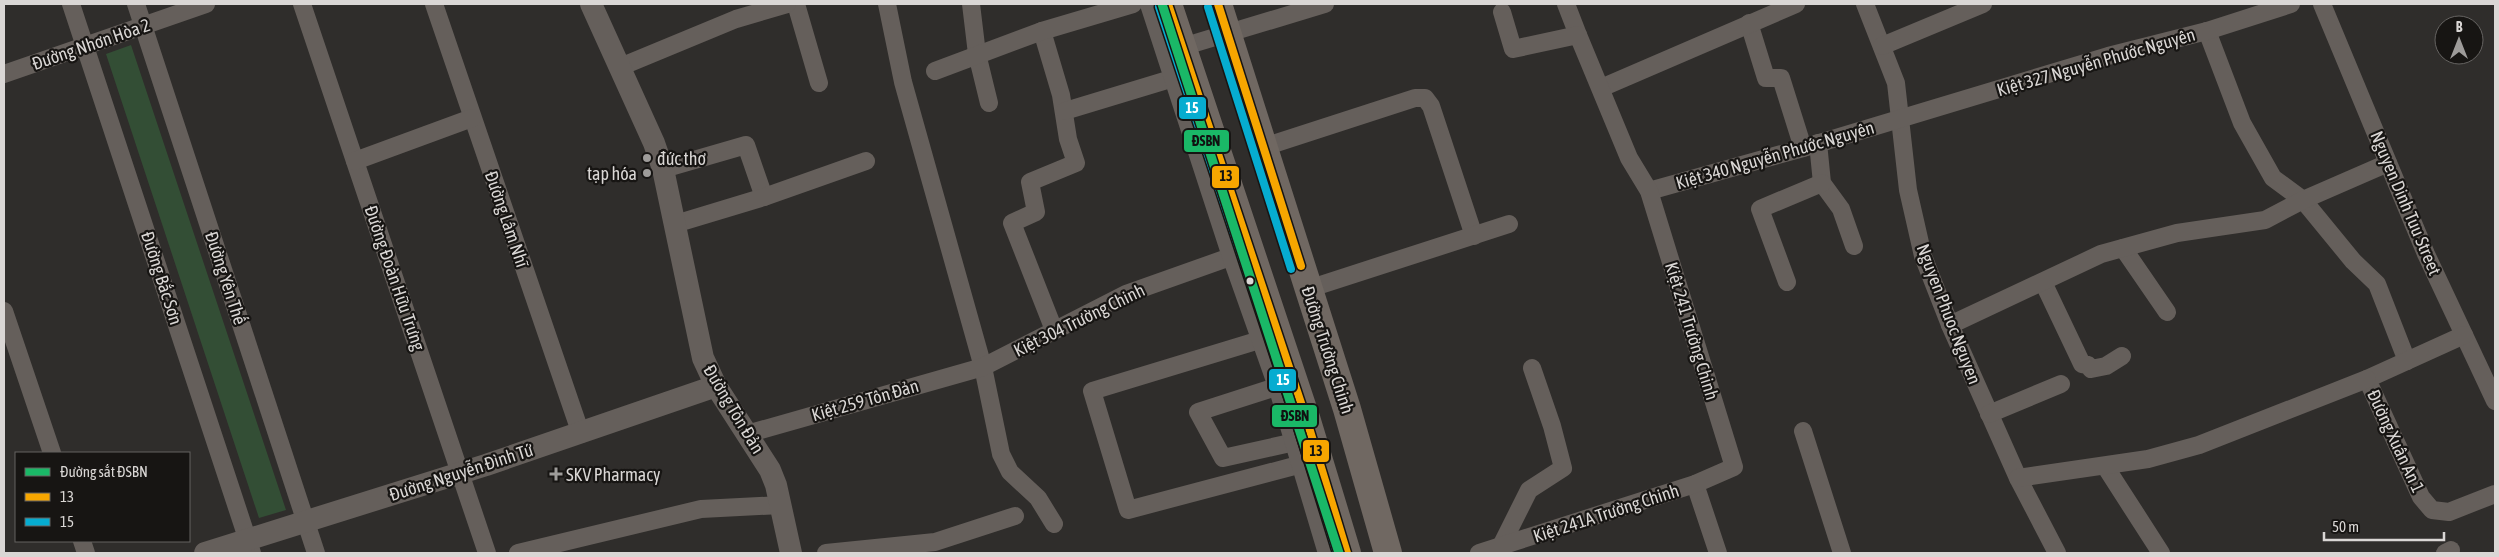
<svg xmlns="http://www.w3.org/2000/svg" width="2499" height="557" viewBox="0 0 2499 557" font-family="'Asap Condensed',sans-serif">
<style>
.green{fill:#334e35}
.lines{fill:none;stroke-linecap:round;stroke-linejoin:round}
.minor{stroke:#655f5b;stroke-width:18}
.tertiary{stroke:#655f5b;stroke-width:22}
.trunk{stroke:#706862;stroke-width:28}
.bus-1-casing{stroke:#171513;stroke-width:11}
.bus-2-casing{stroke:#171513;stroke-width:11}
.bus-1{stroke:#f7a600;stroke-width:8}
.bus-2{stroke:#06acd0;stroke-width:8}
.rail-1-casing{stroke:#171513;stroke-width:12}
.rail-1{stroke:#1ab867;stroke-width:9}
.poi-dot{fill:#9e9c9a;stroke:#171513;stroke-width:2}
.bus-dot{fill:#dad7d5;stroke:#171513;stroke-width:2}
.labels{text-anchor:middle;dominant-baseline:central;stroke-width:4.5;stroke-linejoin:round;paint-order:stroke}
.street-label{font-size:18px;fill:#dad7d5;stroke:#171513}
.poi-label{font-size:18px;fill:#dad7d5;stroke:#171513;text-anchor:start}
.line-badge{stroke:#171513;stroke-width:2}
.badge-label{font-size:14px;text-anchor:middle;font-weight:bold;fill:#fff}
.pale-badge-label{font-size:14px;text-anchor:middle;font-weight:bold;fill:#111}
</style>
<rect width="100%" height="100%" fill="#2f2d2b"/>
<!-- green -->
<path class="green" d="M131,45L286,510L259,518L106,54Z"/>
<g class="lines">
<!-- minor -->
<g class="minor">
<path d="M71,4L252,553"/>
<path d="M136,4L316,553"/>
<path d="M302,4L487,553"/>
<path d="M434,4L581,434"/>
<path d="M796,4L819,83"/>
<path d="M887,4L903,82L983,367L1001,454L1010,472L1038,498L1054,524"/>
<path d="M971,4L977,54L989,103"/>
<path d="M1566,4L1578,35"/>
<path d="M1865,4L1896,83L1908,190L1923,256L1950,325L2018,478L2057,553"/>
<path d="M2322,4L2426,254L2495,401"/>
<path d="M1749,23L1766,78H1781L1803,148"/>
<path d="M1042,31L1061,95L1068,139L1076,163L1030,182L1036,212L1012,223L1054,330"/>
<path d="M2207,31L2242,123L2273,178L2303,200L2353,261L2377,284L2407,361"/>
<path d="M1882,46L1983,4"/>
<path d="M1182,47L1325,4"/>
<path d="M620,67L736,19L787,4"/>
<path d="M935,71L1042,31L1133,4"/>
<path d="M4,74L206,4"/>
<path d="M1601,88L1796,4"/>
<path d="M1065,111L1174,78"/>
<path d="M1818,143L1822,183L1841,209L1854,246"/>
<path d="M1264,147L1415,98H1425L1431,106L1474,236"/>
<path d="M355,161L472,118"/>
<path d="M663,169L746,145L764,197"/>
<path d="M1649,191L1803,148L2108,56L2207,31L2291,4"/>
<path d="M675,224L764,197L866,161"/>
<path d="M2123,248L2167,312"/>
<path d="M1787,282L1760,209L1822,183"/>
<path d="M2043,282L2082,364L2088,365L2091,369L2106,366L2122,356"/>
<path d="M1308,289L1509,224"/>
<path d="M4,311L52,453"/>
<path d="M1950,325L2101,254L2177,233L2265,220L2303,200L2388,163"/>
<path d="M2464,335L2367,379L2421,497L2432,510L2449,512L2495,494"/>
<path d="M1263,339L1092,391L1128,510L1302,464"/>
<path d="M1279,386L1198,412L1223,458L1295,442"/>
<path d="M1989,414L2061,384"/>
<path d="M1803,431L1842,553"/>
<path d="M747,434L983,367L1126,294L1233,256"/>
<path d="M2105,466L2161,553"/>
<path d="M2018,478L2148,459L2199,445L2367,379"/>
<path d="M1695,484L1718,553"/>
<path d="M82,541L86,553"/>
<path d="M1501,546L1529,490L1563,468L1552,426L1532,368"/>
<path d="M518,553L701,509L781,505"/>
<path d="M826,553L935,542L1015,516"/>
<path d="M1479,553L1695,484L1734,467L1649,191L1629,158L1578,35L1513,49L1502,12"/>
<path d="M2445,553L2451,550"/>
</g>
<!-- tertiary -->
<g class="tertiary">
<path d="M591,4L654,143L663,169L703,358L716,386L770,470L776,485L791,553"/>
<path d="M1151,4L1233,256L1279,386L1329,553"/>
<path d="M205,553L486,465L716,386"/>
</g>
<!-- trunk -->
<g class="trunk">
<path d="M1168,4L1307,421L1347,553"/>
<path d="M1218,4L1347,409L1388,553"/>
</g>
<!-- bus-1 casing -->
<g class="bus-1-casing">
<g id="bus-1">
<path d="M1168,4L1307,421L1347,553"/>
<path d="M1218,4L1301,266"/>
</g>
</g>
<!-- bus-2 casing -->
<g class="bus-2-casing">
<g id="bus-2">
<path d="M1159,7L1297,424L1337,553"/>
<path d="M1208,7L1291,269"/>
</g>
</g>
<!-- bus-1 -->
<use href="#bus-1" class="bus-1"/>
<!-- bus-2 -->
<use href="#bus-2" class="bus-2"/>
<!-- rail-1 casing -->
<g class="rail-1-casing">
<path id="rail-1" d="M1162,4L1339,553"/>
</g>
<!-- rail-1 -->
<use href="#rail-1" class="rail-1"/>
</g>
<!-- markers -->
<g class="poi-dot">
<circle cx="647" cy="158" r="5"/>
<circle cx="647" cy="173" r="5"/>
<path d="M553.5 466.5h5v5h5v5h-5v5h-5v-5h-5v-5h5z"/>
</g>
<circle class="bus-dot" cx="1250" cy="281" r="4.5"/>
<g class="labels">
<!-- street labels -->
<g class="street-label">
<text transform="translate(91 44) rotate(-19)">Đường Nhơn Hòa 2</text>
<text transform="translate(2096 62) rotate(-16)">Kiệt 327 Nguyễn Phước Nguyên</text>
<text transform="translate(1775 155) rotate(-16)">Kiệt 340 Nguyễn Phước Nguyên</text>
<text transform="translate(2406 203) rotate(67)">Nguyen Dinh Tuu Street</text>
<text transform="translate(507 219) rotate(71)">Đường Lâm Nhĩ</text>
<text transform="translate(162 278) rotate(72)">Đường Bắc Sơn</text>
<text transform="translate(226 278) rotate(72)">Đường Yên Thế</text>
<text transform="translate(395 278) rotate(71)">Đường Đoàn Hữu Trưng</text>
<text transform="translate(1949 314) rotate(69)">Nguyen Phuoc Nguyen</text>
<text transform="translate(1079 320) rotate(-26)">Kiệt 304 Trường Chinh</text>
<text transform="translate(1692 331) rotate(73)">Kiệt 241 Trường Chinh</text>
<text transform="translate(1328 350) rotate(72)">Đường Trường Chinh</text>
<text transform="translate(865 400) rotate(-16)">Kiệt 259 Tôn Đản</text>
<text transform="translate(734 409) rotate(59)">Đường Tôn Đản</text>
<text transform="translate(2396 441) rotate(65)">Đường Xuân An 1</text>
<text transform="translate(461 472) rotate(-18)">Đường Nguyễn Đình Tứ</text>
<text transform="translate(1606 513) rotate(-18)">Kiệt 241A Trường Chinh</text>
</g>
<!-- poi labels -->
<g class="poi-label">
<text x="657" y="158">đức thơ</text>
<text x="637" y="173" text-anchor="end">tạp hóa</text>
<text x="566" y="474">SKV Pharmacy</text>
</g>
</g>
<g class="line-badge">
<rect x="1178" y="96" width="29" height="24" rx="5" fill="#06acd0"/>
<rect x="1183" y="129" width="47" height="24" rx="5" fill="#1ab867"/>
<rect x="1211" y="165" width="29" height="24" rx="5" fill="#f7a600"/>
<rect x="1268" y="368" width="29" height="24" rx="5" fill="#06acd0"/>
<rect x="1271" y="404" width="47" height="24" rx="5" fill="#1ab867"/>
<rect x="1302" y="439" width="28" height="24" rx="5" fill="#f7a600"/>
</g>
<g class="badge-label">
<text x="1192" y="113">15</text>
<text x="1283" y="385">15</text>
</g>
<g class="pale-badge-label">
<text x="1206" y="146">ĐSBN</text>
<text x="1226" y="181">13</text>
<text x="1295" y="421">ĐSBN</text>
<text x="1316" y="456">13</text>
</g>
<!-- border -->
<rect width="2499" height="557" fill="none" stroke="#dad7d5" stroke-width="10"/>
<!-- legend -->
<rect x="15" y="452" width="175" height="90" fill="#171513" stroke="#656361"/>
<rect x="25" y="468" width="25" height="8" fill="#1ab867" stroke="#656361"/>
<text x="60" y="477" font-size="15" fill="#dad7d5">Đường sắt ĐSBN</text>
<rect x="25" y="493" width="25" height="8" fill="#f7a600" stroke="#656361"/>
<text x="60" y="502" font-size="15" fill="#dad7d5">13</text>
<rect x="25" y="518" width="25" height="8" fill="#06acd0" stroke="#656361"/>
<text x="60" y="527" font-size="15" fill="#dad7d5">15</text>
<!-- north arrow -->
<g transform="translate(2459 40)"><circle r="24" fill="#171513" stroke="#656361"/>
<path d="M0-4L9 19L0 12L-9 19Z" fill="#9e9c9a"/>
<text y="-8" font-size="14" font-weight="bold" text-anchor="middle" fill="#dad7d5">B</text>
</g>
<!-- scale -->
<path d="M2324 532v8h120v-8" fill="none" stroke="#dad7d5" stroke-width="2.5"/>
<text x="2332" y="532" font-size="15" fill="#dad7d5" stroke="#171513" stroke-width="4" paint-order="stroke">50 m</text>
</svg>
